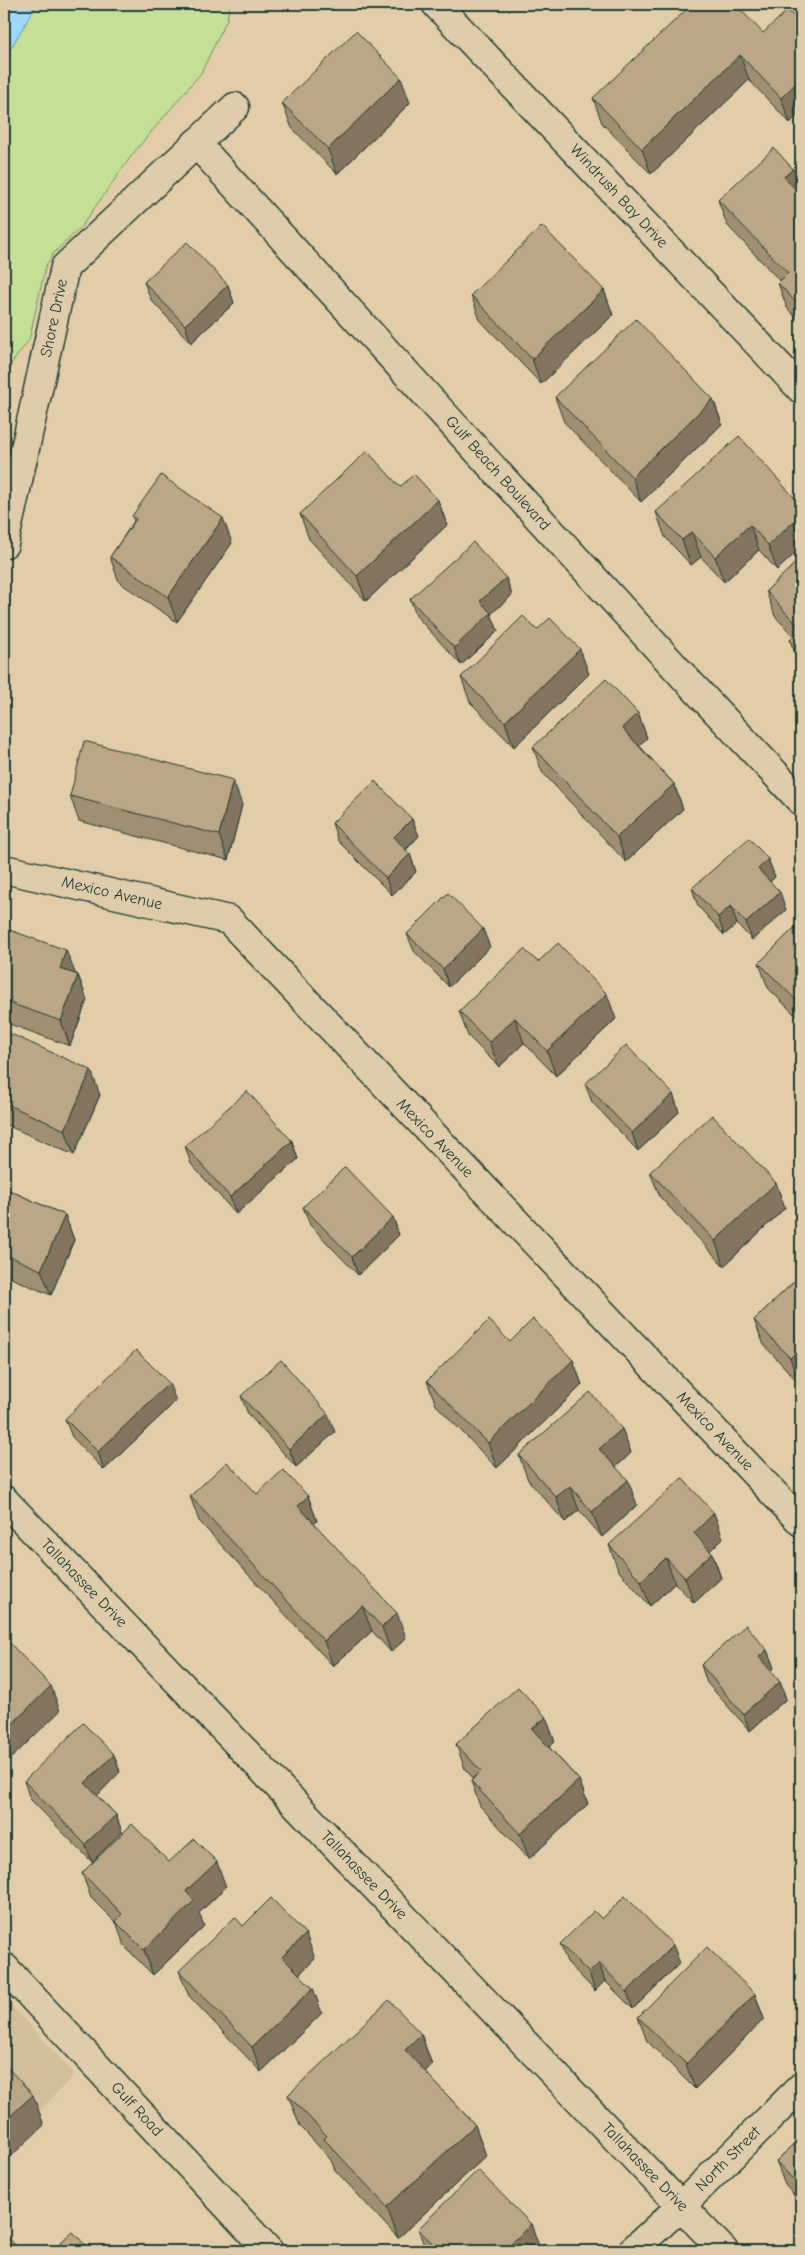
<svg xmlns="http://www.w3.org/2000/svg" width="805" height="2255" viewBox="0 0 805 2255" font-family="'Comic Neue',sans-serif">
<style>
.built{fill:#d3be9c}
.green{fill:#c4df96;stroke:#728e65}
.water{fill:#9fd8ff;stroke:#6c9aae}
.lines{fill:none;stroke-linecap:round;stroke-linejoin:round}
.minor-casing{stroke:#1f3d34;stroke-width:31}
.minor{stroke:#deccaa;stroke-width:28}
.wall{fill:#a18f73;stroke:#1f3d34}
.shaded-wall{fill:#83745e;stroke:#1f3d34}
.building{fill:#bba686;stroke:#1f3d34}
.labels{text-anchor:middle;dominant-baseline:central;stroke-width:5;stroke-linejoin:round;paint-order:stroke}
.street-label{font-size:16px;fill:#1f3d34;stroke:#deccaa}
</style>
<rect width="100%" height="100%" fill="#e3cda9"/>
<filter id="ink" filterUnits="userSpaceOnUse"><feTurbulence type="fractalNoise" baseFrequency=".02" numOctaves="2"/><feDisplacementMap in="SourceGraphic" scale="10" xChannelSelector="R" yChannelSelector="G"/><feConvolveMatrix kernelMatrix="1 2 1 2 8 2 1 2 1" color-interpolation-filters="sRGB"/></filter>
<g filter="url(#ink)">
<!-- built -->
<path class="built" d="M4,1997L75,2074L4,2148Z"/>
<!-- green -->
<path class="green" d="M37,4H230L227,19L201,73L135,151L81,227L53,254L46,265L29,340L4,373V59Z"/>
<!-- water -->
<path class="water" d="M4,4H37L4,59Z"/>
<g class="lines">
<!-- minor casing -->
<g class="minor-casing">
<g id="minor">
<path d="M436,4L801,389"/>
<path d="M196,143L685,678L801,801"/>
<path d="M4,544L65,267L235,107"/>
<path d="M4,869L229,920L801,1522"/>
<path d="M4,1500L724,2251"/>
<path d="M4,1967L269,2251"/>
<path d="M632,2251L681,2206L801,2087"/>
</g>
</g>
<!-- minor -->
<use href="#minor" class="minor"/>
</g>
<!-- wall -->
<g class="wall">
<path d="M801,24V112L790,123L749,80L651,174L602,123L593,98L763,33Z"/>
<path d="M282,103H410L337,174L292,128Z"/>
<path d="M793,169L801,192V323L787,308L778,283L780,281L727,225L718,200Z"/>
<path d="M144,282L228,285L234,303L191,343L151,300Z"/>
<path d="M604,290L613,315L541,384L480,320L471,295Z"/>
<path d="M555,397L713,399L722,424L641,502L564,422Z"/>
<path d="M438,500L447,525L366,601L309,539L300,514Z"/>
<path d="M801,505V548L777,570L759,550L724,582L701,557L691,565L665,537L656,512Z"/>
<path d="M132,516L232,543L177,622L119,582L110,557L134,521Z"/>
<path d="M801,558V667L799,665L790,640L794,637L775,616L766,591Z"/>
<path d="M506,578L512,595L491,614L498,631L461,665L417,617L410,599Z"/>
<path d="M537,630L589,674L514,747L470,702L461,677Z"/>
<path d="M638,713L647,738L639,745L674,784L683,809L626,862L542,772L533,747Z"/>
<path d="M70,796L242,805L228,860L79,821Z"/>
<path d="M412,819L419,836L406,850L410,854L416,872L392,895L338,841L332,823Z"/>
<path d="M768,859L775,877L770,882L786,910L752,940L737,924L724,935L698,906L692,888Z"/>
<path d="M801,921V1021L768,988L759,963Z"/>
<path d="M4,928L78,975L87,1000L70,1046L4,1022Z"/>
<path d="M407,934L490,947L449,987L414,951Z"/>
<path d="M538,962L616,1019L556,1076L524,1043L499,1067L468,1036L459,1011Z"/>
<path d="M4,1031L100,1095L74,1155L4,1124Z"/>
<path d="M585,1084L673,1094L679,1112L638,1151L592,1102Z"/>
<path d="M292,1141L298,1159L236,1214L191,1164L185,1146Z"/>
<path d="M650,1172L776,1183L785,1208L724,1266L660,1197Z"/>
<path d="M4,1188L65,1215L74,1240L51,1295L4,1275Z"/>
<path d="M303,1207L393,1217L399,1235L358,1275L310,1225Z"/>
<path d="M801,1275V1381L799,1383L764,1345L754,1320Z"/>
<path d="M510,1342L573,1360L582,1385L497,1468L436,1405L427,1381Z"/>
<path d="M241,1396L335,1432L296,1467L248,1414Z"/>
<path d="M176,1401L104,1470L72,1437L65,1419Z"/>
<path d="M622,1429L631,1453L616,1467L637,1505L602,1537L579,1510L565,1522L528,1480L519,1455Z"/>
<path d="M257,1494L308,1496L317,1521L314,1524L406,1638L391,1652L372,1631L333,1666L199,1521L190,1496Z"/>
<path d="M723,1538L710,1551L712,1553L721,1578L694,1603L675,1583L650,1606L618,1570L609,1545Z"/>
<path d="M767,1650L774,1668L770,1670L780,1682L786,1699L750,1731L707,1683L701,1665Z"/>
<path d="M555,1742L549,1747L579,1780L588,1804L529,1859L480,1806L471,1781L473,1778L465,1769L456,1744Z"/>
<path d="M114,1755L120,1772L97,1795L116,1815L122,1832L92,1862L30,1799L24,1781Z"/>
<path d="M169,1862L226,1887L199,1913L204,1926L153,1975L124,1946L117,1924L91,1898L82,1873Z"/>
<path d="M602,1919L680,1963L633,2009L605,1981L595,1991L567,1962L560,1944Z"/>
<path d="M243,1926L315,1959L299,1974L322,2013L261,2072L189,1996L179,1971Z"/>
<path d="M755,1994L764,2019L695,2089L647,2041L638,2017Z"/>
<path d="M421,2034L432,2065L425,2072L475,2125L486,2156L398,2238L335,2170L331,2160L300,2126L288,2095Z"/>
<path d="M801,2138V2203L785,2185L776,2161Z"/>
<path d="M531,2224L540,2249L538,2251H426L418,2229Z"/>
</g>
<!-- shaded-wall -->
<g class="shaded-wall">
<path d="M740,55L749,80L651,174L642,149Z"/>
<path d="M401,78L410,103L337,174L328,149Z"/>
<path d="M801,78V112L790,123L781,98Z"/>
<path d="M793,169L801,192V195L793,202L784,177Z"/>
<path d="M228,285L234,303L191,343L185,325Z"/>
<path d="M604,290L613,315L541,384L532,359Z"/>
<path d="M713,399L722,424L641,502L632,477Z"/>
<path d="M438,500L447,525L366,601L357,576Z"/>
<path d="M801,515V548L777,570L768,545Z"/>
<path d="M223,518L232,543L177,622L168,597Z"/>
<path d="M750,525L759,550L724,582L715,557Z"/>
<path d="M692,532L701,557L691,565L682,540Z"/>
<path d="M506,578L512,595L491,614L498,631L461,665L454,648L480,601Z"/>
<path d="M580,649L589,674L514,747L505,722Z"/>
<path d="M638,713L647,738L631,752L622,728Z"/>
<path d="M233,780L242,805L228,860L219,835Z"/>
<path d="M674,784L683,809L626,862L617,837Z"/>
<path d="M412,819L419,836L400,855L394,837Z"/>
<path d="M410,854L416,872L392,895L386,878Z"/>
<path d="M768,859L775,877L765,886L758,869Z"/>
<path d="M780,892L786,910L752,940L746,923Z"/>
<path d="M731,906L737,924L724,935L718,917Z"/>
<path d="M483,929L490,947L449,987L443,969Z"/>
<path d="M66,950L76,975L60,969Z"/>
<path d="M78,975L87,1000L70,1046L61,1021Z"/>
<path d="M607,994L616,1019L556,1076L547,1051Z"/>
<path d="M515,1018L524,1043L499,1067L489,1042Z"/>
<path d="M91,1070L100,1095L74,1155L65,1130Z"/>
<path d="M673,1094L679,1112L638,1151L632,1133Z"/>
<path d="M292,1141L298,1159L236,1214L230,1197Z"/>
<path d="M776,1183L785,1208L724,1266L715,1241Z"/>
<path d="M65,1215L74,1240L51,1295L41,1270Z"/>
<path d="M393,1217L399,1235L358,1275L352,1257Z"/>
<path d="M801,1347V1381L799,1383L790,1358Z"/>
<path d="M573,1360L582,1385L497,1468L488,1443Z"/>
<path d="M169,1383L176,1401L104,1470L98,1452Z"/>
<path d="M328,1414L335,1432L296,1467L289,1449Z"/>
<path d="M622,1429L631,1453L608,1474L599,1449Z"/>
<path d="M628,1480L637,1505L602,1537L592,1512Z"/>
<path d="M570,1486L579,1510L565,1522L556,1497Z"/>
<path d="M308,1496L317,1521L307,1531L298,1506Z"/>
<path d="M714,1513L723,1538L703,1558L694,1533Z"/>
<path d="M712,1553L721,1578L694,1603L685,1578Z"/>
<path d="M666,1558L675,1583L650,1606L641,1581Z"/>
<path d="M362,1606L372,1631L333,1666L324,1641Z"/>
<path d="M397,1613L406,1638L391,1652L382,1627Z"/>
<path d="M767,1650L774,1668L765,1675L759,1657Z"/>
<path d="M780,1682L786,1699L750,1731L743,1714Z"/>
<path d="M51,1686L60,1711L4,1765V1732Z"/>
<path d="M546,1717L555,1742L541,1754L532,1729Z"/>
<path d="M114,1755L120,1772L92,1801L85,1783Z"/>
<path d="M579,1780L588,1804L529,1859L520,1834Z"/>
<path d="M116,1815L122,1832L92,1862L85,1844Z"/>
<path d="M217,1862L226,1887L199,1913L204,1926L153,1975L144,1950L186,1891Z"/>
<path d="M306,1934L315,1959L291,1982L282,1957Z"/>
<path d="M673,1945L680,1963L633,2009L627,1992Z"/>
<path d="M599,1963L605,1981L595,1991L589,1973Z"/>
<path d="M313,1988L322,2013L261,2072L252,2047Z"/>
<path d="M755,1994L764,2019L695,2089L686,2064Z"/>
<path d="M421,2034L432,2065L416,2080L405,2050Z"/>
<path d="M33,2095L44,2125L4,2163V2122Z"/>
<path d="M475,2125L486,2156L398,2238L387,2207Z"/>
<path d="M531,2224L540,2249L538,2251H504Z"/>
</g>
<!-- building -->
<g class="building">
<path d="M692,4H735L763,33L788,10L801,24V78L781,98L740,55L642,149L593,98Z"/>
<path d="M356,31L401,78L328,149L282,103Z"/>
<path d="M774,148L793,169L784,177L801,195V308L778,283L788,273L718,200Z"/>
<path d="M542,226L604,290L532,359L471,295Z"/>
<path d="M187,242L228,285L185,325L144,282Z"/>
<path d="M636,319L713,399L632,477L555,397Z"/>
<path d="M739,436L801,505V515L768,545L750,525L715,557L692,532L682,540L656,512Z"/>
<path d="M367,451L400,487L414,474L438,500L357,576L300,514Z"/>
<path d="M161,475L223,518L168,597L110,557L136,519L132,516Z"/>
<path d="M473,542L506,578L480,601L491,613L454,648L410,599Z"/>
<path d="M801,558V629L766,591Z"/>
<path d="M523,616L537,630L550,618L580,649L505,722L461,677Z"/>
<path d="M801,630V652L790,640Z"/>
<path d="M606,679L638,713L622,728L674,784L617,837L533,747Z"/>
<path d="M84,741L233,780L219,835L70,796Z"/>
<path d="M375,781L412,819L394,837L410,854L386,878L332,823Z"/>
<path d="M749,838L768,859L758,869L780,892L746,923L731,906L718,917L692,888Z"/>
<path d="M448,893L483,929L443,969L407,934Z"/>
<path d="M801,921V1005L759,963Z"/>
<path d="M4,928L66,950L60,969L78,975L61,1021L4,1001Z"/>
<path d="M558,943L607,994L547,1051L515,1018L489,1042L459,1011L524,949L538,962Z"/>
<path d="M4,1031L91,1070L65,1130L4,1103Z"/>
<path d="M626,1045L673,1094L632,1133L585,1084Z"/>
<path d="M247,1091L292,1141L230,1197L185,1146Z"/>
<path d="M712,1115L776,1183L715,1241L650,1172Z"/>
<path d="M345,1167L393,1217L352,1257L303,1207Z"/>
<path d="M4,1188L65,1215L41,1270L4,1254Z"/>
<path d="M801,1275V1347L790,1358L754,1320Z"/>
<path d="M533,1319L573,1360L488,1443L427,1381L489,1320L510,1342Z"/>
<path d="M136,1350L169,1383L98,1452L65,1419Z"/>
<path d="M281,1360L328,1414L289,1449L241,1396Z"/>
<path d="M590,1392L622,1429L599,1449L628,1480L592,1512L570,1486L556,1497L519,1455Z"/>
<path d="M227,1462L257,1494L283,1470L308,1496L298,1506L397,1613L382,1627L362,1606L324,1641L190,1496Z"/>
<path d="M682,1478L714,1513L694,1533L712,1553L685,1578L666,1558L641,1581L609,1545Z"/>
<path d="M746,1625L767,1650L759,1657L780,1682L743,1714L701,1665Z"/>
<path d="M4,1637L51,1686L4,1732Z"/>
<path d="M518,1687L546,1717L532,1729L579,1780L520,1834L471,1781L481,1771L456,1744Z"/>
<path d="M83,1723L114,1755L85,1783L116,1815L85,1844L24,1781Z"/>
<path d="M132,1824L169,1862L194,1839L217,1862L186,1891L194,1901L144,1950L115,1921L122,1914L82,1873Z"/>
<path d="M625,1896L673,1945L627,1992L599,1963L589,1973L560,1944L594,1911L602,1919Z"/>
<path d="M271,1898L306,1934L282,1957L313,1988L252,2047L179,1971L235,1917L243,1926Z"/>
<path d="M707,1947L755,1994L686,2064L638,2017Z"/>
<path d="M389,2000L421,2034L405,2050L475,2125L387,2207L324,2139L327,2136L288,2095Z"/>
<path d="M4,2064L33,2095L4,2122Z"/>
<path d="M801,2138V2188L776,2161Z"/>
<path d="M478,2170L531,2224L504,2251H440L418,2229Z"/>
<path d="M73,2232L91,2251H52Z"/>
<path d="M4,2233L21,2251H4Z"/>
</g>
</g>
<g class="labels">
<!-- street labels -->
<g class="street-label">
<text transform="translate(619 196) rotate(47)">Windrush Bay Drive</text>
<text transform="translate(54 318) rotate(-78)">Shore Drive</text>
<text transform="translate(498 473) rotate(48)">Gulf Beach Boulevard</text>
<text transform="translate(112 893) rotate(13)">Mexico Avenue</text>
<text transform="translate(435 1138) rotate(46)">Mexico Avenue</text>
<text transform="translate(715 1431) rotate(46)">Mexico Avenue</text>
<text transform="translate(84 1583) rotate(46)">Tallahassee Drive</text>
<text transform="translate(364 1875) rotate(46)">Tallahassee Drive</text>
<text transform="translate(137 2109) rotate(47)">Gulf Road</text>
<text transform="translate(728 2159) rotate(-45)">North Street</text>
<text transform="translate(645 2167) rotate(46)">Tallahassee Drive</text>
</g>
</g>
<!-- margin -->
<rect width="805" height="2255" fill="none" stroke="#deccaa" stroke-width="20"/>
<rect x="10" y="10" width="785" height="2235" fill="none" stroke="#1f3d34" stroke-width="2" filter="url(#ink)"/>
</svg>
